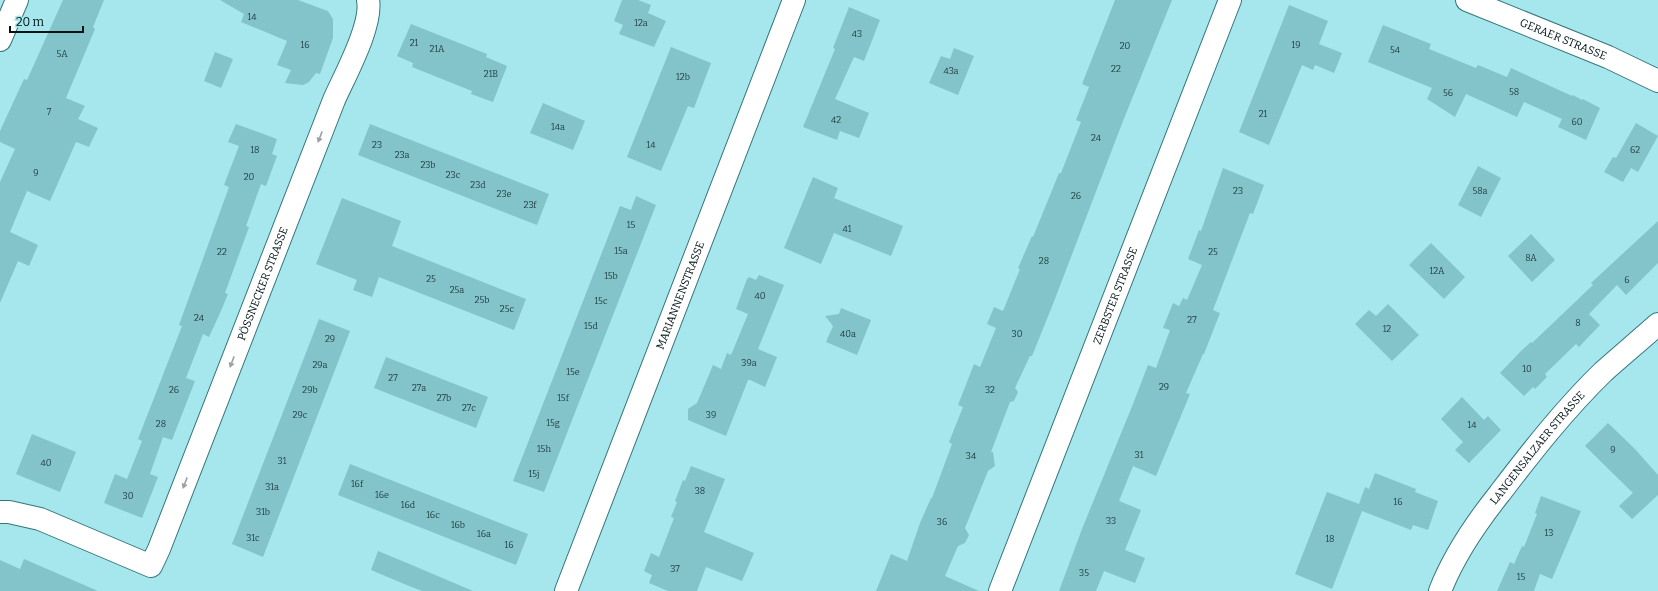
<svg xmlns="http://www.w3.org/2000/svg" width="1658" height="591" viewBox="0 0 1658 591" font-family="Bitter,serif">
<style>
.building{fill:#83c4ca}
.lines{fill:none;stroke-linecap:round;stroke-linejoin:round}
.minor-casing{stroke:#35767c;stroke-width:24}
.tertiary-casing{stroke:#35767c;stroke-width:24}
.minor{stroke:#fff;stroke-width:22}
.tertiary{stroke:#fff;stroke-width:22}
.oneway{fill:#99a1a1}
.labels{text-anchor:middle;dominant-baseline:central;stroke-width:3;stroke-linejoin:round;paint-order:stroke}
.number-label{font-size:9px;fill:#213f42}
.street-label{font-size:11px;fill:#001315;stroke:#a5e7ed}
</style>
<rect width="100%" height="100%" fill="#a5e7ed"/>
<!-- building -->
<g class="building">
<path d="M63,0H104L93,27L95,29L66,98L85,106L78,119L98,128L89,147L76,142L50,201L27,191L10,232L38,245L29,266L18,261L0,303V182L15,149L0,142V131L24,79L27,80Z"/>
<path d="M220,0H298L328,11L333,19V38L320,74L316,73L309,82L303,85L285,83L291,70L277,65L287,41L241,22L244,14Z"/>
<path d="M622,0H638L651,5L648,13L666,21L654,47L619,34L623,25L614,21Z"/>
<path d="M1115,0H1172L1123,121L1053,304L1032,356H1030L1015,388L1018,392L1014,401L1010,402L991,452H993L995,466L988,471L965,528L969,535L965,543L958,546L945,576L979,591H876L891,554L907,561L920,523L931,498H932L952,444L949,442L963,407L958,405L974,364L980,367L996,328L987,324L994,307L1003,311L1020,269L1018,268L1032,236L1033,237L1059,173H1061L1081,122L1076,120L1089,87L1082,84Z"/>
<path d="M1289,5L1328,21L1319,44L1342,53L1334,73L1315,65L1313,70L1302,65L1269,145L1239,132Z"/>
<path d="M849,7L880,20L864,61L854,57L835,99L869,113L859,138L840,131L837,140L803,127L835,49L833,48Z"/>
<path d="M411,24L487,54L486,57L507,66L493,102L471,94L472,91L412,67L413,63L397,56Z"/>
<path d="M1383,25L1431,44L1429,49L1476,68L1478,65L1507,77L1511,68L1572,96L1573,95L1582,100L1583,99L1600,108L1586,140L1558,127L1562,119L1524,102L1517,117L1466,94L1455,117L1427,99L1432,88L1368,62Z"/>
<path d="M671,47L711,63L694,108L688,106L661,171L627,157Z"/>
<path d="M954,48L974,56L958,95L929,83L941,56L950,59Z"/>
<path d="M215,52L233,59L221,88L204,81Z"/>
<path d="M543,103L585,121L573,150L530,133Z"/>
<path d="M1636,123L1658,136L1638,172L1631,168L1623,182L1604,172L1613,157L1616,158Z"/>
<path d="M236,124L277,139L272,154L277,156L266,186L261,184L246,226L249,227L225,293L228,294L221,311L209,337L203,334L186,378L195,381L172,440L163,437L150,474L158,477L142,518L104,503L115,474L127,479L142,441L138,439L182,326L179,325L229,187L224,185L239,146L228,142Z"/>
<path d="M370,124L549,194L537,225L358,155Z"/>
<path d="M1478,166L1501,178L1481,217L1458,205Z"/>
<path d="M1223,168L1264,185L1253,214L1250,213L1213,310L1220,313L1204,354H1203L1186,393L1190,394L1156,476L1133,466L1119,501L1141,510L1125,550L1145,558L1135,583L1104,571L1096,591H1059L1082,529L1133,404L1148,365L1156,368L1170,330L1163,328L1173,303L1179,306L1183,298L1187,300L1202,265L1188,259L1199,230L1201,231Z"/>
<path d="M813,177L838,188L834,198L903,226L891,256L834,233L821,264L784,248Z"/>
<path d="M636,196L656,205L544,492L513,481L620,206L631,210Z"/>
<path d="M342,198L401,221L392,246L526,299L514,330L379,277L372,297L353,290L357,280L316,264Z"/>
<path d="M1658,221V263L1626,295L1617,285L1589,314L1600,325L1579,347L1576,344L1545,374L1547,377L1535,389L1533,387L1524,396L1500,373L1521,351L1531,342L1532,343L1593,285L1591,283Z"/>
<path d="M1531,234L1555,260L1532,282L1508,256Z"/>
<path d="M1431,243L1465,277L1444,299L1409,265Z"/>
<path d="M759,275L784,285L758,349L777,357L765,387L750,380H748L726,436L688,420V409L697,403L713,365L721,369L727,353L731,355L748,314L736,309L747,279L749,277L756,280Z"/>
<path d="M1388,304L1419,335L1392,361L1355,324L1369,310L1376,316Z"/>
<path d="M841,308L871,320L857,355L826,342L833,326L825,316L839,314Z"/>
<path d="M319,319L350,331L263,557L232,544Z"/>
<path d="M386,357L488,397L476,428L374,388Z"/>
<path d="M1462,397L1484,420L1488,416L1501,430L1469,463L1455,450L1463,442L1441,419Z"/>
<path d="M1608,423L1635,449L1658,475V495L1632,519L1619,506L1633,493L1585,446Z"/>
<path d="M32,434L76,452L60,492L16,474Z"/>
<path d="M350,464L528,534L516,565L338,495Z"/>
<path d="M691,466L725,479L704,532L754,553L742,581L706,567L697,591H668L649,583L652,575L644,571L651,553L659,557L674,518L671,517L677,502L675,501L683,480L685,481Z"/>
<path d="M1375,473L1416,489L1415,492L1438,501L1428,530L1413,525L1411,530L1362,511L1332,589L1295,574L1327,492L1359,504L1365,487L1369,489Z"/>
<path d="M1541,496L1581,511L1552,579L1540,574L1534,591H1497L1510,562L1514,564L1522,546L1524,547L1537,514L1535,513Z"/>
<path d="M378,551L407,563L473,591H422L409,586L371,570Z"/>
<path d="M24,559L98,591H0V560L20,569Z"/>
</g>
<g class="lines">
<!-- minor casing -->
<g class="minor-casing">
<g id="minor">
<path id="s1" d="M1467,0L1608,57L1658,81"/>
<path d="M0,40L17,0"/>
<path id="s2" d="M0,512H9L40,519L151,566L159,549L334,100C344,77 373,25 368,0"/>
<path id="s3" d="M1000,591L1230,0"/>
<path id="s4" d="M1440,591C1454,555 1476,523 1500,493C1532,451 1565,409 1603,372C1621,356 1640,340 1658,324"/>
</g>
</g>
<!-- tertiary casing -->
<g class="tertiary-casing">
<g id="tertiary">
<path id="s5" d="M566,591L794,0"/>
</g>
</g>
<!-- minor -->
<use href="#minor" class="minor"/>
<!-- tertiary -->
<use href="#tertiary" class="tertiary"/>
</g>
<!-- one-way arrows -->
<defs><path id="oneway-solid" d="M-6-.8H1V-3.2L6.5 0L1 3.2V.8H-6Z"/></defs>
<g class="oneway">
<use href="#oneway-solid" transform="translate(320 137) rotate(111)"/>
<use href="#oneway-solid" transform="translate(232 362) rotate(111)"/>
<use href="#oneway-solid" transform="translate(185 483) rotate(111)"/>
</g>
<g class="labels">
<!-- number labels -->
<g class="number-label">
<text x="252" y="17">14</text>
<text x="641" y="23">12a</text>
<text x="857" y="34">43</text>
<text x="414" y="43">21</text>
<text x="305" y="45">16</text>
<text x="1296" y="45">19</text>
<text x="1125" y="46">20</text>
<text x="437" y="49">21A</text>
<text x="1395" y="50">54</text>
<text x="62" y="54">5A</text>
<text x="1116" y="69">22</text>
<text x="951" y="71">43a</text>
<text x="491" y="74">21B</text>
<text x="683" y="77">12b</text>
<text x="1514" y="92">58</text>
<text x="1448" y="93">56</text>
<text x="49" y="112">7</text>
<text x="1263" y="114">21</text>
<text x="836" y="120">42</text>
<text x="1577" y="122">60</text>
<text x="558" y="127">14a</text>
<text x="1096" y="138">24</text>
<text x="377" y="145">23</text>
<text x="651" y="145">14</text>
<text x="255" y="150">18</text>
<text x="1635" y="150">62</text>
<text x="402" y="155">23a</text>
<text x="428" y="165">23b</text>
<text x="36" y="173">9</text>
<text x="453" y="175">23c</text>
<text x="249" y="177">20</text>
<text x="478" y="185">23d</text>
<text x="1238" y="191">23</text>
<text x="1480" y="191">58a</text>
<text x="504" y="194">23e</text>
<text x="1076" y="196">26</text>
<text x="530" y="205">23f</text>
<text x="631" y="225">15</text>
<text x="847" y="229">41</text>
<text x="621" y="251">15a</text>
<text x="222" y="252">22</text>
<text x="1213" y="252">25</text>
<text x="1531" y="258">8A</text>
<text x="1044" y="261">28</text>
<text x="1437" y="271">12A</text>
<text x="611" y="276">15b</text>
<text x="431" y="279">25</text>
<text x="1627" y="280">6</text>
<text x="457" y="290">25a</text>
<text x="760" y="296">40</text>
<text x="482" y="300">25b</text>
<text x="601" y="301">15c</text>
<text x="507" y="309">25c</text>
<text x="199" y="318">24</text>
<text x="1192" y="320">27</text>
<text x="1578" y="323">8</text>
<text x="591" y="326">15d</text>
<text x="1387" y="329">12</text>
<text x="848" y="334">40a</text>
<text x="1017" y="334">30</text>
<text x="330" y="339">29</text>
<text x="749" y="363">39a</text>
<text x="320" y="365">29a</text>
<text x="1527" y="369">10</text>
<text x="573" y="372">15e</text>
<text x="393" y="378">27</text>
<text x="1164" y="387">29</text>
<text x="419" y="388">27a</text>
<text x="174" y="390">26</text>
<text x="310" y="390">29b</text>
<text x="990" y="390">32</text>
<text x="444" y="398">27b</text>
<text x="563" y="398">15f</text>
<text x="469" y="408">27c</text>
<text x="300" y="415">29c</text>
<text x="711" y="415">39</text>
<text x="553" y="423">15g</text>
<text x="161" y="424">28</text>
<text x="1472" y="425">14</text>
<text x="544" y="449">15h</text>
<text x="1613" y="450">9</text>
<text x="1139" y="455">31</text>
<text x="971" y="456">34</text>
<text x="282" y="461">31</text>
<text x="46" y="463">40</text>
<text x="534" y="474">15j</text>
<text x="357" y="484">16f</text>
<text x="272" y="487">31a</text>
<text x="700" y="491">38</text>
<text x="382" y="495">16e</text>
<text x="128" y="496">30</text>
<text x="1398" y="502">16</text>
<text x="408" y="505">16d</text>
<text x="263" y="512">31b</text>
<text x="433" y="515">16c</text>
<text x="1111" y="521">33</text>
<text x="942" y="522">36</text>
<text x="458" y="525">16b</text>
<text x="1549" y="533">13</text>
<text x="484" y="534">16a</text>
<text x="253" y="538">31c</text>
<text x="1330" y="539">18</text>
<text x="509" y="545">16</text>
<text x="675" y="569">37</text>
<text x="1084" y="573">35</text>
<text x="1521" y="577">15</text>
</g>
<!-- street labels -->
<g class="street-label">
<text stroke="none"><textPath href="#s1" startOffset="104">GERAER STRASSE</textPath></text>
<text stroke="none"><textPath href="#s2" startOffset="465">PÖSSNECKER STRASSE</textPath></text>
<text stroke="none"><textPath href="#s5" startOffset="317">MARIANNENSTRASSE</textPath></text>
<text stroke="none"><textPath href="#s3" startOffset="317">ZERBSTER STRASSE</textPath></text>
<text stroke="none"><textPath href="#s4" startOffset="174">LANGENSALZAER STRASSE</textPath></text>
</g>
</g>
<!-- scale -->
<path d="M10 26v6h73v-6" fill="none" stroke="#001315" stroke-width="2"/>
<text x="16" y="26" font-size="12" fill="#001315" stroke="#a5e7ed" stroke-width="3" paint-order="stroke">20 m</text>
</svg>
